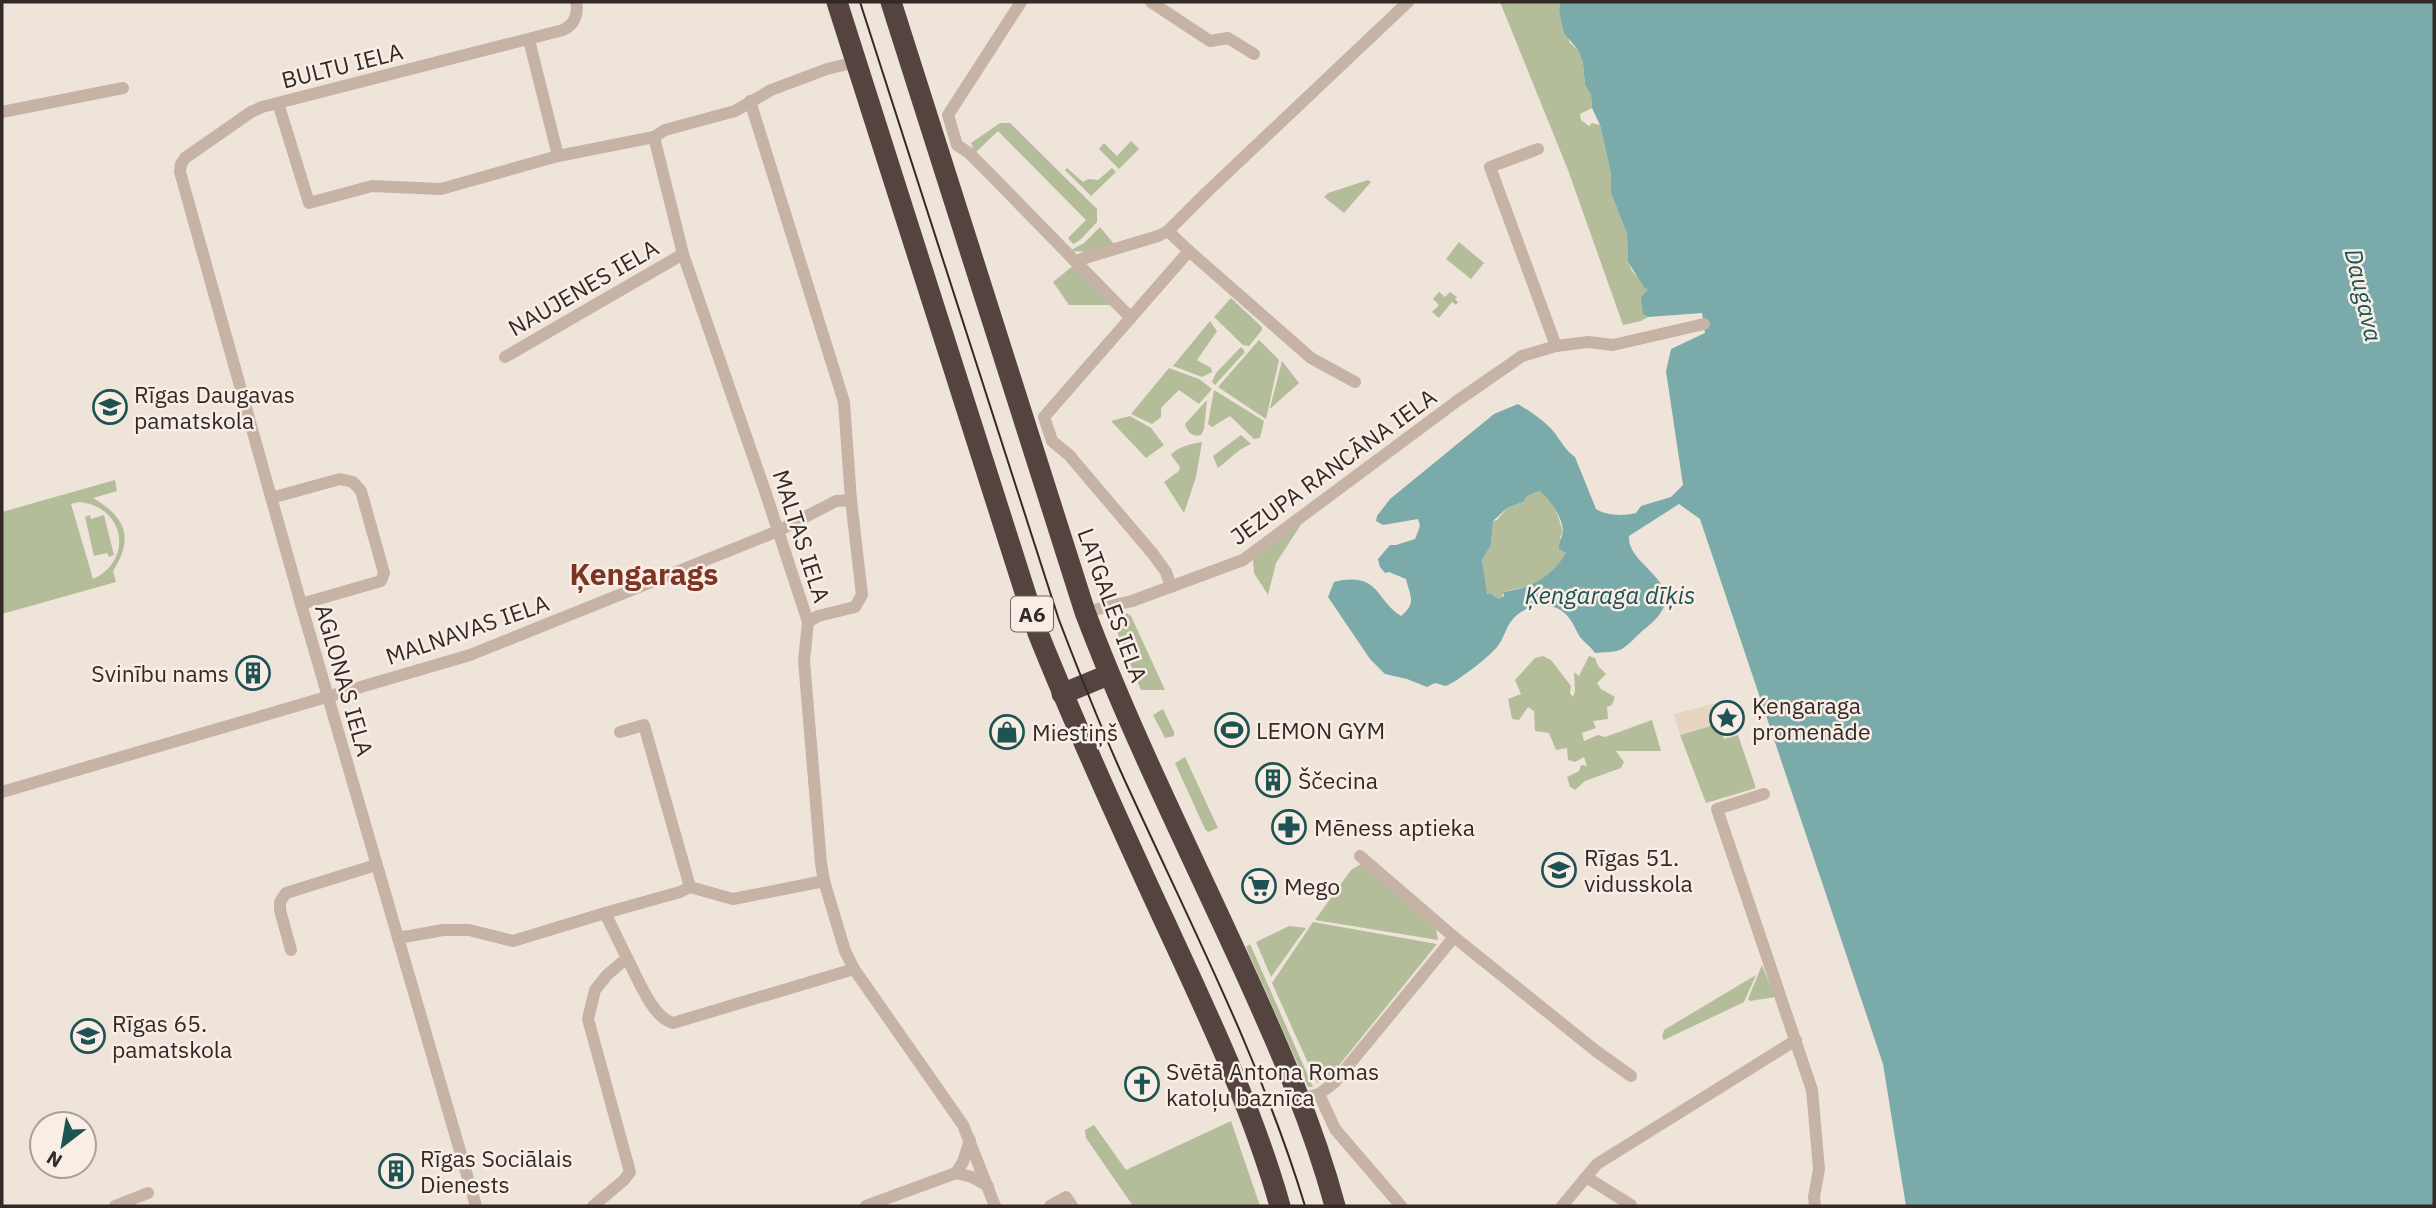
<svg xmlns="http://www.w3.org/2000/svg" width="2436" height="1208" viewBox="0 0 2436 1208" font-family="'IBM Plex Sans',sans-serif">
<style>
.green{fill:#b4bd9a;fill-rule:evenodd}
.plaza{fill:#e7d4c1}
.water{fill:#7aabaa;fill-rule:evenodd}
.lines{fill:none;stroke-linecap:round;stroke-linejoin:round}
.street{stroke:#c7b3a6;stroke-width:12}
.highway{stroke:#54433e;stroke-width:21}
.tram{stroke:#332a27;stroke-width:2}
.labels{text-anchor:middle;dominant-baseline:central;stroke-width:5;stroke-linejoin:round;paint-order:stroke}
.shield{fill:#f8eee5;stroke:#6e6560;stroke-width:2}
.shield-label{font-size:21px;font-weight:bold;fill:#332a27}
.street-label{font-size:23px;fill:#332a27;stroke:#f8eee5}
.poi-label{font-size:23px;fill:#332a27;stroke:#f8eee5;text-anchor:start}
.water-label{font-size:24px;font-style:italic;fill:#1f5252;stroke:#f8eee5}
.district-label{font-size:30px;font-weight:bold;fill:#7d3425;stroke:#f8eee5}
</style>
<rect width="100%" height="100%" fill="#efe4d9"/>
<!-- green -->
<g class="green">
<path d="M1500,2H1560L1559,11L1570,43L1578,50L1583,63L1585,85L1591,95L1592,108L1580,114L1581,120L1589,126L1592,123L1600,125L1611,174V193L1627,234L1628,262L1632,271L1649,290L1643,314L1648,317L1641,321L1623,325L1568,170Z"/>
<path d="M1000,123H1010L1097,209V222L1080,240L1073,244L1068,238L1086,220L998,131L975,153L971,143Z"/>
<path d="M1131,141L1139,149L1119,169L1099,149L1104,143L1117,156Z"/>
<path d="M1067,168L1083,182L1088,179L1098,180L1112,168L1116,172L1091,196L1065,170Z"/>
<path d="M1368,180L1371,182L1344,213L1324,197L1328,193Z"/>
<path d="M1100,227L1114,244L1088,252L1073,251V249L1084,243Z"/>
<path d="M1459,242L1484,263L1471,279L1446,259Z"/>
<path d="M1074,265L1111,305H1069L1053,282Z"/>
<path d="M1439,292L1445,297L1450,292L1457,297L1455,299L1458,302L1456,305L1452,302L1439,318L1432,312L1439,305L1433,299Z"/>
<path d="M1231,298L1262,327V330L1249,346L1243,345L1214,317Z"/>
<path d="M1210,321L1217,331L1197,360L1211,368L1212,372L1202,377L1173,366Z"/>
<path d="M1259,340L1279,360L1266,419L1218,387Z"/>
<path d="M1241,347L1245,352L1215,385L1212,382L1216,373Z"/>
<path d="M1282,361L1299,383L1271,408H1270Z"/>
<path d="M1169,368L1199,379L1212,389L1199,404L1179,390L1161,408V417L1152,424L1131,414Z"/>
<path d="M1214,390L1264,421L1260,438L1254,439L1230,416L1212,427L1208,424Z"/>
<path d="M1207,400L1204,429L1201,435C1193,438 1187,432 1185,424Z"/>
<path d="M1130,416L1151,428L1164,445L1146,458L1111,421Z"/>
<path d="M1241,435L1251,444L1241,449L1218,468L1213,456Z"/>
<path d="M1202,442L1196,477L1184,513L1164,482L1179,471L1180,467L1171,455C1178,446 1192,444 1202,442Z"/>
<path d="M115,480L117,491L93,498C126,517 134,538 113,571L116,582L2,614V512ZM78,502C124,505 135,559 93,579L71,504Z"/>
<path d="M1539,491C1554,500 1559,517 1563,533L1560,537L1566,553C1550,581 1532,586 1503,592L1502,598L1499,599L1490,593L1486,594L1482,560L1491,545L1493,521L1497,520L1507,508L1523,502L1527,496Z"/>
<path d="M90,515L91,519L104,515L114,555L109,557L107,553L94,556L85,517Z"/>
<path d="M1302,523L1276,563L1268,595L1254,573L1253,559Z"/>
<path d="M1122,610L1131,616L1165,690H1141L1115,627Z"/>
<path d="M1543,656L1551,660L1571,686L1570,693L1573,697L1575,691L1574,672L1579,676L1589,656L1595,658L1598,666L1606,674L1597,683L1601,689L1615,697L1612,705L1607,707L1608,719L1593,721L1596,728L1582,733L1584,741L1598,735L1605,737L1652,720L1661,751H1616L1624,762L1621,768L1585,781L1575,790L1570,787L1567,777L1579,771L1581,765L1587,766L1584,757L1575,762L1568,760L1567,748L1556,750L1549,733L1535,731L1534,711L1528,707L1519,720L1512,719L1508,699L1521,694L1515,680L1535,658Z"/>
<path d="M1163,709L1174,732V736L1165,738L1153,715Z"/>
<path d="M1716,711L1726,721L1734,720L1736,728L1722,734L1724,739L1738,735L1756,788L1706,803L1680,735L1720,723Z"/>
<path d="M1185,757L1218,828L1208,832L1205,829L1175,763Z"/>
<path d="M1361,864L1436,928L1438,940L1315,920L1351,870Z"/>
<path d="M1313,922L1437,944L1328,1079L1317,1083L1272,983Z"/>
<path d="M1289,926L1306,928L1271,977L1256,942Z"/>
<path d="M1250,944L1313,1087H1308L1246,947Z"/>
<path d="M1762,965L1775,997L1750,1001L1748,999Z"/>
<path d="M1756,975L1744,1002L1664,1040L1662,1037L1664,1030Z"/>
<path d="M1231,1121L1260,1206H1133L1086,1138L1085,1130L1094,1125L1126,1170Z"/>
</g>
<!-- plaza -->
<path class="plaza" d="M1728,700L1734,720L1726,721L1717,711L1721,722L1680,735L1674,714Z"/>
<!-- water -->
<path class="water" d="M1560,2H2434V1206H1906L1883,1064L1700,519L1679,504L1629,536C1626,568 1699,585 1647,627C1639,633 1630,644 1622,649C1614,653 1603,652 1595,653C1591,647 1585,643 1580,637C1576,631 1574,624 1569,618C1555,599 1527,603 1513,619C1506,626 1504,639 1497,647C1489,657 1458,681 1446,686L1435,683L1427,687L1407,679L1385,674L1370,659L1328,597L1334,582C1380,571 1375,600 1401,616C1417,603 1410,596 1406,579L1389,572L1385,573L1380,567L1378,559L1390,545H1396L1415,539L1420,526L1418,519L1383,525L1376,521L1377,516L1390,499L1494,414L1518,404C1531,412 1544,420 1554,432C1560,440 1566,451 1575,457L1596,509C1607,516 1624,516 1636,513L1641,506L1671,497L1683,485L1666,371L1671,349L1705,333L1702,313L1648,317L1643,314L1641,297L1648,290L1644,287L1628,262L1627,234L1611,193V174L1600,125L1592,108L1591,95L1585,85L1583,63L1578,50L1564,33L1559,11ZM1539,491C1549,497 1563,518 1563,532C1562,537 1559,542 1559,549L1566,553C1551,578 1531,588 1503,592L1504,596L1499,599L1490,593L1487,594L1482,560L1491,545L1493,521L1507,508L1523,502L1527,496Z"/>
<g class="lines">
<!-- street -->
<g class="street">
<path d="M1021,2L948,115L957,145L969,153L993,177L1075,261L1158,236L1168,231L1207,192L1408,2"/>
<path d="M1151,2L1210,41L1228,38L1254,54"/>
<path d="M529,40L558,156L654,137L665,130L735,111L771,90L827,69L856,62"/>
<path d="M750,101L844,402L851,500L862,595L855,607L818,616L808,622"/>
<path d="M278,103L309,203L372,186L441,189L558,156"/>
<path d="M2,112L123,88"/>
<path d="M654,137L683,254L765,491L808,622L804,661L821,863L824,881L845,951L854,969L963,1125L995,1206"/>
<path d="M1538,149L1490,167L1556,346"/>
<path d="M1168,231L1189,251L1044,417L1052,441L1069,455L1153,554L1166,572L1171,587"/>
<path d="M1189,251L1311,358L1355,382"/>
<path d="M1075,261L1131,318"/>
<path d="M505,357L683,254"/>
<path d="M271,498L340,479L353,482L361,491L384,573L381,581L301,604"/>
<path d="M1085,612L1132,601L1243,560L1457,401L1522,356L1556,346L1588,342L1613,345L1704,324"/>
<path d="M620,732L644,725L690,887L733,899L824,881"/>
<path d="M2,792L470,655L778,531L836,501L851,500"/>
<path d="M1764,794L1717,809L1812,1090L1819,1169L1814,1197L1815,1206"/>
<path d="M1360,856L1454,937"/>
<path d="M605,913L680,892L690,887"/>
<path d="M398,938L443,930H469L513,941L605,913L627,958L607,975L595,990L588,1019L630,1172L624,1180L593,1206"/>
<path d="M291,950L280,910V902L286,893L376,865"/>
<path d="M627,958C637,976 652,1018 673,1023L854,969"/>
<path d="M1319,1094L1335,1129L1401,1206"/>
<path d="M1300,1099L1319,1094L1334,1083L1454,937L1596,1051L1631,1076"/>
<path d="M956,1173L963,1162L970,1140"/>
<path d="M1586,1177L1631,1205"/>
<path d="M115,1206L148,1193"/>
<path d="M476,1206L301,604L180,172L181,164L185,158L251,112L262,107L563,30C574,25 579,14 576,2"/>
<path d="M866,1206L956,1173L972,1177L988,1186"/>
<path d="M1050,1206L1066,1197L1072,1206"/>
<path d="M1562,1206L1597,1164L1796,1040"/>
</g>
<!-- highway -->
<g class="highway">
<path d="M837,2L1038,633C1077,730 1120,825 1164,920C1207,1013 1252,1107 1280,1206"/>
<path d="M891,2L1085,612C1131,734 1190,851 1244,970C1279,1047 1313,1124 1335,1206"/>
<path d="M1062,694L1108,675"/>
</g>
<!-- tram -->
<path class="tram" d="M860,2L1059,620C1082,680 1105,739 1132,796C1194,931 1262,1064 1305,1206"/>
</g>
<!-- icons -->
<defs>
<g id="school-ring" transform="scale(1.75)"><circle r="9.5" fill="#f8eee5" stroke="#1f5252" stroke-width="1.5"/><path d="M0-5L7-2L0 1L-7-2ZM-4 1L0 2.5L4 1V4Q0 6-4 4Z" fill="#1f5252"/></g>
<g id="building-ring" transform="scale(1.75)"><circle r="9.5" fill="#f8eee5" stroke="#1f5252" stroke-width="1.5"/><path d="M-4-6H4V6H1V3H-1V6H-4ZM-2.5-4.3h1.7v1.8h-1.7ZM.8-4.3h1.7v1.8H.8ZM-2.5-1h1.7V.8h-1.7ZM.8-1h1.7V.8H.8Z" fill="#1f5252"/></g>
<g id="sight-ring" transform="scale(1.75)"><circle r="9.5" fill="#f8eee5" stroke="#1f5252" stroke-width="1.5"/><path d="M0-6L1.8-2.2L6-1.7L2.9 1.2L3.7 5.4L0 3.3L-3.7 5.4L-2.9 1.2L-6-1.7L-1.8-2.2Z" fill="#1f5252"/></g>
<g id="stadium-ring" transform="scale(1.75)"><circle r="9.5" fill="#f8eee5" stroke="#1f5252" stroke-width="1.5"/><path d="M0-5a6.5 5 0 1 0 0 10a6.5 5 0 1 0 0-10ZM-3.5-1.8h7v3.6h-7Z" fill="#1f5252"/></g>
<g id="shop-ring" transform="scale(1.75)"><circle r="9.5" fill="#f8eee5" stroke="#1f5252" stroke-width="1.5"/><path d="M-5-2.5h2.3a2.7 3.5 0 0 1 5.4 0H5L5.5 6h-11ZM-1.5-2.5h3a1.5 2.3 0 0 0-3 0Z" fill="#1f5252"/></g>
<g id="pharmacy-ring" transform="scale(1.75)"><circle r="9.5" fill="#f8eee5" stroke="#1f5252" stroke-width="1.5"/><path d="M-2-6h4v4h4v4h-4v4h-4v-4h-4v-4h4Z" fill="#1f5252"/></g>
<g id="supermarket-ring" transform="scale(1.75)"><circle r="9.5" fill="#f8eee5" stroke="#1f5252" stroke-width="1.5"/><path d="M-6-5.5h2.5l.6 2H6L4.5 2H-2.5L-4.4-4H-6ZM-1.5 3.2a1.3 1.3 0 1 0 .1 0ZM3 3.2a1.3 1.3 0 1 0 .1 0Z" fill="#1f5252"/></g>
<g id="church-ring" transform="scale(1.75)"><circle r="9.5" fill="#f8eee5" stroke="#1f5252" stroke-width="1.5"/><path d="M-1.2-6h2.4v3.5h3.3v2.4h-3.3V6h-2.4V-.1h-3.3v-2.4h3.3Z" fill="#1f5252"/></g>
</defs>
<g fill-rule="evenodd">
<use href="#school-ring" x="110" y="407"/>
<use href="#building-ring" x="253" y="673"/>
<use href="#sight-ring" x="1727" y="718"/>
<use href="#stadium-ring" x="1232" y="730"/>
<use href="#shop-ring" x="1007" y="732"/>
<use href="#building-ring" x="1273" y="780"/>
<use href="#pharmacy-ring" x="1289" y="827"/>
<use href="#school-ring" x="1559" y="870"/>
<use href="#supermarket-ring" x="1259" y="886"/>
<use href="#school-ring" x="88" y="1036"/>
<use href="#church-ring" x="1142" y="1084"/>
<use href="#building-ring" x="396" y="1171"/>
</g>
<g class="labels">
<!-- shield labels -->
<rect class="shield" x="1011" y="596.5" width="42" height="35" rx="5"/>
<g class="shield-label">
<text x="1032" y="614">A6</text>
</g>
<!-- street labels -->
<g class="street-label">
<text transform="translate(342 65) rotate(-14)">BULTU IELA</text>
<text transform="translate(583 287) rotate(-30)">NAUJENES IELA</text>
<text transform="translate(1333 466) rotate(-36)">JEZUPA RANCĀNA IELA</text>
<text transform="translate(802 536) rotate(72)">MALTAS IELA</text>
<text transform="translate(1113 605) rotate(70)">LATGALES IELA</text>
<text transform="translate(467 629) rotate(-19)">MALNAVAS IELA</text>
<text transform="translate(345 680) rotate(74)">AGLONAS IELA</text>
</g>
<!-- poi labels -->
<g class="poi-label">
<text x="134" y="394">Rīgas Daugavas<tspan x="134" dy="26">pamatskola</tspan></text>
<text x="229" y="673" text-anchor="end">Svinību nams</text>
<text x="1752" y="705">Ķengaraga<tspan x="1752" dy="26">promenāde</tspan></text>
<text x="1256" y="730">LEMON GYM</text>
<text x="1032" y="732">Miestiņš</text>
<text x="1298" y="780">Ščecina</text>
<text x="1314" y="827">Mēness aptieka</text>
<text x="1584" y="857">Rīgas 51.<tspan x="1584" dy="26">vidusskola</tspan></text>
<text x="1284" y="886">Mego</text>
<text x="112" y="1023">Rīgas 65.<tspan x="112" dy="26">pamatskola</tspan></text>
<text x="1166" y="1071">Svētā Antona Romas<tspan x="1166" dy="26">katoļu baznīca</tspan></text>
<text x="420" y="1158">Rīgas Sociālais<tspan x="420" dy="26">Dienests</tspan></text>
</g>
<!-- water labels -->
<g class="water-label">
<text transform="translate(2364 295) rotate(77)">Daugava</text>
<text x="1610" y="595">Ķengaraga dīķis</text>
</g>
<!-- district labels -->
<g class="district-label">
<text x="644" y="573">Ķengarags</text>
</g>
</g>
<!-- border -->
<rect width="2436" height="1208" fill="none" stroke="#332a27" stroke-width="7"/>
<!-- north arrow -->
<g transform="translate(63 1145) rotate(211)"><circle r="33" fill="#f8eee5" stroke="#a9a099" stroke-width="2"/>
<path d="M0-5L12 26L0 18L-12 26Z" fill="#1f5252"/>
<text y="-10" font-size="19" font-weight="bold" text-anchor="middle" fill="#332a27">N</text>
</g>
</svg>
